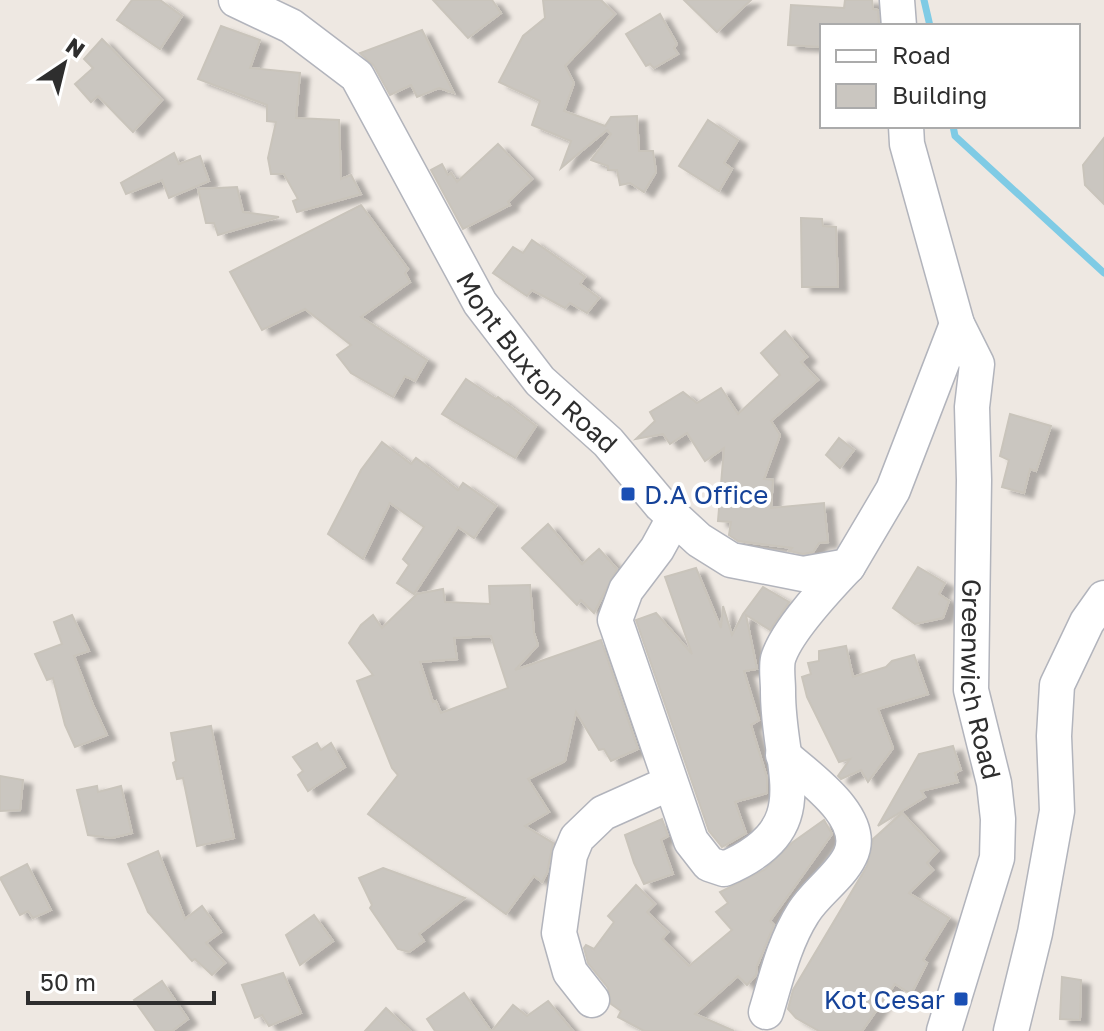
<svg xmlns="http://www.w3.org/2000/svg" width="1104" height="1031" viewBox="0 0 1104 1031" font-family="'Golos Text',sans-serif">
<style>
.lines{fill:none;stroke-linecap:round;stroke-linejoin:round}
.stream{stroke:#7fcbe5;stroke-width:7}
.building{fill:#cac6c0;stroke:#c9c4bb;stroke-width:2;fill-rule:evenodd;filter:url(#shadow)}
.minor-casing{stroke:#b2b4bc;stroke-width:37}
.minor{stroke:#fff;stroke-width:34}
.transit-dot{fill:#1a4fb4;stroke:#fff;stroke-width:3}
.labels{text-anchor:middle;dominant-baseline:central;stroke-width:8;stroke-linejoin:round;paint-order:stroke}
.street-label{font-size:26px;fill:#2e2e2e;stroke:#fff}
.transit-label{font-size:26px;fill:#164399;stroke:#fff;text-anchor:start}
</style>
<defs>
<filter id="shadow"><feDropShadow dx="9" dy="5" stdDeviation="2" flood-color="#0004"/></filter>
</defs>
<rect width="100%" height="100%" fill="#eee8e2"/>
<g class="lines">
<!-- stream -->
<g class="stream">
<path d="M924,0L930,26"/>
<path d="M953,126L955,136L1104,273"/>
</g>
</g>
<!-- building -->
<g class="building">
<path d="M132,0H160L182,16L160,49L117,20Z"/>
<path d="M433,0H492L501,13L468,38Z"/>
<path d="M543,0H601L615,14L565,66L574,83L564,111L605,126L611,117L637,116L639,151H653L656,172L644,192L630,183L620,185L617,170H608V166L591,160L611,134L607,130L561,168L571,141L532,125L540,101L499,82L523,36L545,18Z"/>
<path d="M684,0H751L717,32Z"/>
<path d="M845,0H872L873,9L878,10L879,26H822V47L788,45L791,5L844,8Z"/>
<path d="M660,14L677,44L674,48L678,54L654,68L650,64L646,66L626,34Z"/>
<path d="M221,26L260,40L250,68L300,73L296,118L339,120L341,179L351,175L361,194L297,212L293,201L298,199L284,174H271L268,158L276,122L267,121V105L198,79Z"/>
<path d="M422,30L454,93L439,88L417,97L411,85L390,95L374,66L360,53Z"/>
<path d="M102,39L162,100L133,132L98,96L91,102L75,84L93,68L84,59Z"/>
<path d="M708,120L738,140L724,163L732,169L719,191L679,166Z"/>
<path d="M1104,138V204L1085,185L1083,165Z"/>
<path d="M498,144L532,179L508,202L510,205L463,229L431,170L442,164L448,175L451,173L457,182Z"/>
<path d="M174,153L179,164L200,156L209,181L169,198L162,180L126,194L121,183Z"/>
<path d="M237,187L243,212L279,217L218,235L214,223H206L198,189Z"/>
<path d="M361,205L408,269L405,273L410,282L361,317L427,360L415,381L405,376L393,397L351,373L337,355L351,345L305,309L262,330L230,272Z"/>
<path d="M801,218L822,219L823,226L836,227L838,287H802Z"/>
<path d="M532,240L585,277L580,284L599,298L587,313L570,303L565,308L532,290L527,296L493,273L513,247L523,253Z"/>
<path d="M785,331L807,357L801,362L818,380L771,421L780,435L764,479L773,480L771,508L824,503L828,542L819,543L813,552L803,554L789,551L792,548L738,541L729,535L731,522L718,521L724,448L705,461L687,433L670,444L663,434L636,439L655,421L650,412L683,392L697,403L721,388L738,414L780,375L761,353Z"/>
<path d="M466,379L496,399L498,397L536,426L515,458L442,414Z"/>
<path d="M1010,414L1051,426L1036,471L1030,469L1024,493L1002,487L1009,460L1000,456Z"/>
<path d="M839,438L854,450L840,468L826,455Z"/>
<path d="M382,442L411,464L416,458L458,490L463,483L496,506L474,538L458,527L414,594L397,583L409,565L403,559L424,527L390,503L363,559L328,534L361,470Z"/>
<path d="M548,524L582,564L599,549L617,569L594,613L581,600L577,605L522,548Z"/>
<path d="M918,567L945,583L939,594L949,601L943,618L915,624L893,608Z"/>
<path d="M696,568L721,628L723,606L732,635L743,614L763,587L789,602L770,630L746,615L757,669L744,671L759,720L751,725L767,778V793L735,802L746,833L722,847L709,831L636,620L656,613L692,654L665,577Z"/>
<path d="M530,585L534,633L538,645L515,670L601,640L638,749L611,761L604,749L599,750L576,712L565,761L528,779L549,812L525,826L553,843L547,873L542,882L534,876L506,914L368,814L398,775L392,768L357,681L373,675L349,643L361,625L373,615L382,628L417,594L443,589L445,602L490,604L489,586ZM491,636L508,688L441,713L436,701L433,702L420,662L457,659L454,638Z"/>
<path d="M72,615L89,651L74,656L93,705L107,735L75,747L65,725L53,678L47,680L35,654L62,644L54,622Z"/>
<path d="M846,646L853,677L886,667L892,661L914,655L928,694L878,709L893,748L868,782L861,770L841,779L838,776L850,759L839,762L807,697L802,677L811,674L808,663L819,661V651Z"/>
<path d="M211,726L234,838L197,846L183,778L177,779L173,763L176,761L171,733Z"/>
<path d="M317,743L321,750L331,743L345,767L308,791L298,775L303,771L293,757Z"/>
<path d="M953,746L961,770L955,773L958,782L921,791L925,797L878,826L919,754Z"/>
<path d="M0,776L23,780L20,810L0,811Z"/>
<path d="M97,786L98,792L121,786L132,833L112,838L88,835L77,790Z"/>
<path d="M902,813L938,851L927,863L933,870L909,893L949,918L923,960L927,963L911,994L895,984L862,1031H819L796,1018L788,1009L793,990L867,866L873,839Z"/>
<path d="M662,819L668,836L661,840L673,874L644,884L634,863L625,835Z"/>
<path d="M824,820L832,834L770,921L774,925L757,966L756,975L747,985L738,976L695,1014L734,1031H644L618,1017L621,1011L611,1004L608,988L588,963L584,948L586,945L594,949L614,922L608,916L636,885L655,904L647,912L668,932L662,939L689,966L732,930L716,912L728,903L720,892L764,870L793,842Z"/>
<path d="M158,851L185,919L202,906L221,932L206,943L225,963L212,975L195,959L192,961L148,912L128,864Z"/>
<path d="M27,864L51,910L33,918L28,911L20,915L0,878Z"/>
<path d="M383,868L465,898L419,934L424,941L409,952L398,949L370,908L372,905L359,878Z"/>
<path d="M314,915L333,941L300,965L286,935Z"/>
<path d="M283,973L301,1013L269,1026L262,1015L255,1018L242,985Z"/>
<path d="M1062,977L1081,980L1080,1020L1060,1019Z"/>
<path d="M162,981L188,1019L172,1031H156L134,1000Z"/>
<path d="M464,993L491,1031H435L427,1019Z"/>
<path d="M548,1001L573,1031H492L513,1005L527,1016Z"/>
<path d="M386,1008L410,1031H365Z"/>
</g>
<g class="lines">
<!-- minor casing -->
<g class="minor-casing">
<g id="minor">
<path id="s1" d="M236,0L291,26L357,76L480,303L540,381L608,442L661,505L699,540L731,560L803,574L848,566L893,490L957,324"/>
<path d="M897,0L899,26"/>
<path id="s2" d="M906,126L907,144L957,324L977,364L972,407L974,480L971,690L994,783L998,819L997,858L944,1031"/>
<path d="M674,518L657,549L626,590L615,620L691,841L709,864L724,869C822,828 777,770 778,690C778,681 776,668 778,659C786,631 828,587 848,566"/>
<path d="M592,1000L570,972L559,933L570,855L577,838L603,813L670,783"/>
<path d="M766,1012C776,979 784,943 803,913C815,893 840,877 850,856C869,818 808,777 783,755"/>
<path d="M1011,1031L1035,933L1057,811L1054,736L1057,685L1087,622L1104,598"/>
</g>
</g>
<!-- minor -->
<use href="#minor" class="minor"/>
</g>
<!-- markers -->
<g class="transit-dot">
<rect x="620" y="486" width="16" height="16" rx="4"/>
<rect x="953" y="991" width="16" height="16" rx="4"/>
</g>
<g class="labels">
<!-- street labels -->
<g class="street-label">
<text stroke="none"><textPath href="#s1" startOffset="484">Mont Buxton Road</textPath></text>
<text stroke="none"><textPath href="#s2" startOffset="566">Greenwich Road</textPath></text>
</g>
<!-- transit labels -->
<g class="transit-label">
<text x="644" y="494">D.A Office</text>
<text x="945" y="999" text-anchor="end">Kot Cesar</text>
</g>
</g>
<!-- legend -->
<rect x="820" y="24" width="260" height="104" fill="#ffffff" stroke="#ababab" stroke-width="2"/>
<rect x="836" y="50" width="40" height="12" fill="#ffffff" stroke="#ababab" stroke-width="2"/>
<text x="892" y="64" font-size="24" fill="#2e2e2e">Road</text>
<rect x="836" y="84" width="40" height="24" fill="#cac6c0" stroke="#ababab" stroke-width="2"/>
<text x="892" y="104" font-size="24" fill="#2e2e2e">Building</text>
<!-- north arrow -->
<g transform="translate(64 64) rotate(35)" stroke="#ffffff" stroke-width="6" paint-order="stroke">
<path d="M0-6L14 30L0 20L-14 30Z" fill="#2e2e2e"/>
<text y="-12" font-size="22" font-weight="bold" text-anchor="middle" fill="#2e2e2e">N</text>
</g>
<!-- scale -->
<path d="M28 991v12h186v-12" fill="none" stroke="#2e2e2e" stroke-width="4"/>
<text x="40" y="991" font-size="24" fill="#2e2e2e" stroke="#ffffff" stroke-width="6" paint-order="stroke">50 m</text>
</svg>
